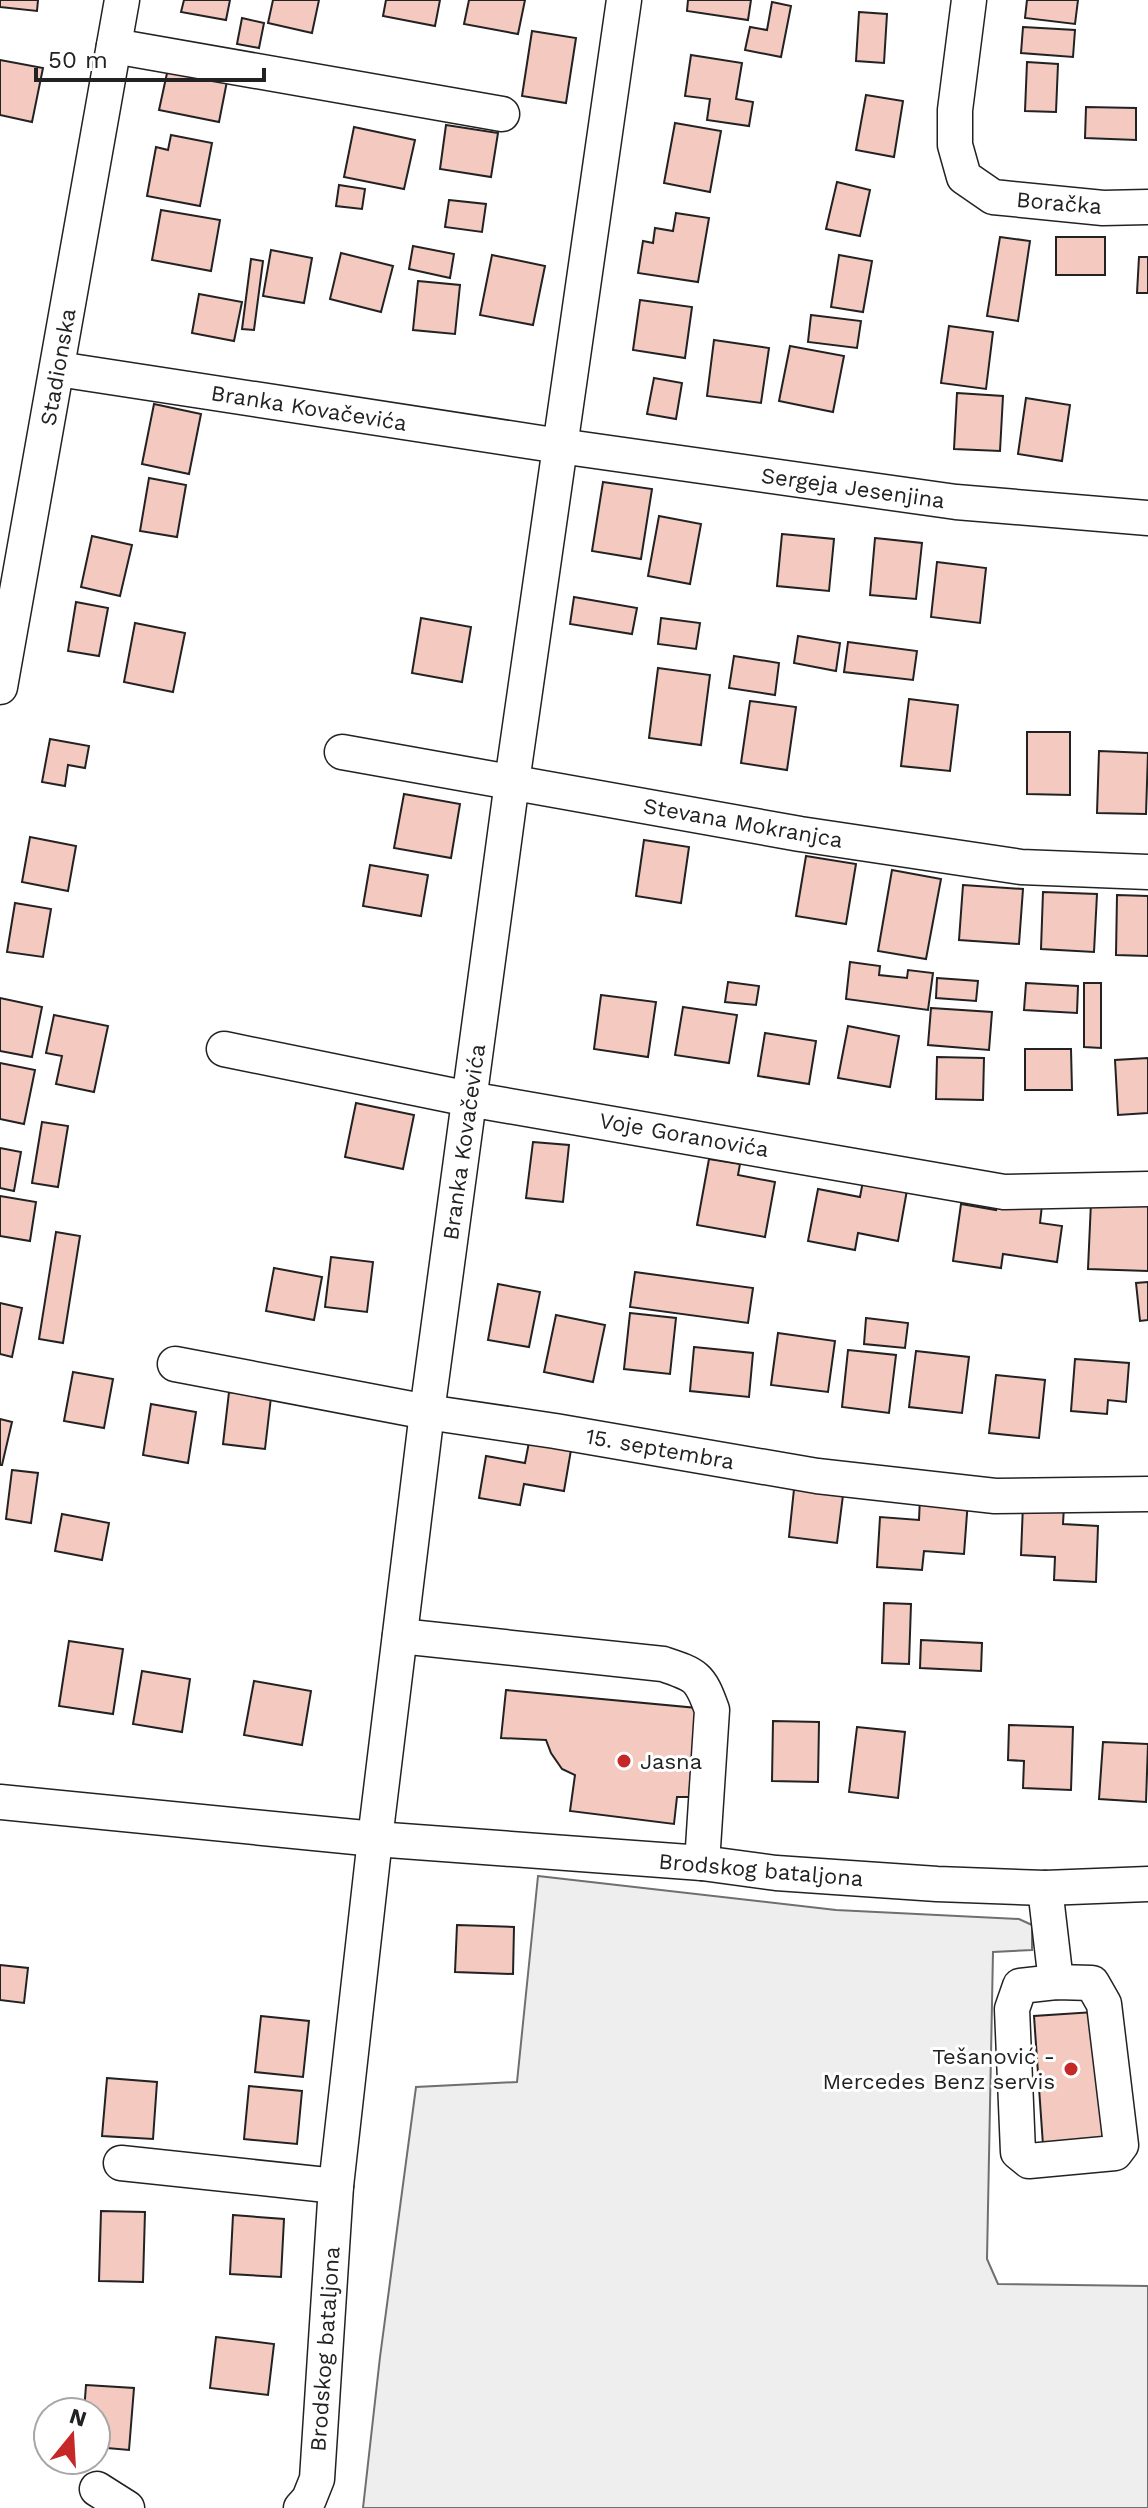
<svg xmlns="http://www.w3.org/2000/svg" width="1148" height="2508" viewBox="0 0 1148 2508" font-family="'Work Sans',sans-serif">
<style>
.green{fill:#eee;stroke:#6f6f6f;stroke-width:2}
.building{fill:#f3c9c0;stroke:#222;stroke-width:2}
.lines{fill:none;stroke-linecap:round;stroke-linejoin:round}
.minor-casing{stroke:#222;stroke-width:37}
.minor{stroke:#fff;stroke-width:34}
.poi-dot{fill:#c62828;stroke:#fff;stroke-width:3}
.labels{text-anchor:middle;dominant-baseline:central;stroke-width:6;stroke-linejoin:round;paint-order:stroke}
.street-label{font-size:22px;fill:#222;stroke:#fff}
.poi-label{font-size:22px;fill:#222;stroke:#fff;text-anchor:start}
</style>
<rect width="100%" height="100%" fill="#fff"/>
<!-- green -->
<path class="green" d="M538,1876L836,1910L1019,1919L1032,1925V1950L993,1952L987,2259L998,2284L1148,2286V2508H363L380,2357L416,2087L517,2082Z"/>
<!-- building -->
<g class="building">
<path d="M0,0H38L37,11L0,7Z"/>
<path d="M184,0H230L226,20L181,12Z"/>
<path d="M273,0H319L312,33L268,23Z"/>
<path d="M386,0H440L435,26L383,16Z"/>
<path d="M469,0H525L518,34L464,24Z"/>
<path d="M688,0H751L748,20L687,11Z"/>
<path d="M1027,0H1078L1075,24L1025,18Z"/>
<path d="M772,2L791,6L781,57L745,50L750,27L767,30Z"/>
<path d="M859,12L887,14L884,63L856,61Z"/>
<path d="M242,18L264,23L259,48L237,44Z"/>
<path d="M1023,27L1075,30L1073,57L1021,53Z"/>
<path d="M532,31L576,38L566,103L522,96Z"/>
<path d="M691,55L742,63L736,99L753,102L749,126L707,120L710,99L685,96Z"/>
<path d="M0,60L43,68L32,122L0,115Z"/>
<path d="M1027,62L1058,64L1056,112L1025,111Z"/>
<path d="M169,64L228,76L219,122L159,110Z"/>
<path d="M866,95L903,101L894,157L856,150Z"/>
<path d="M1086,107L1136,108V140L1085,138Z"/>
<path d="M675,123L721,131L710,192L664,183Z"/>
<path d="M446,125L498,133L491,177L440,169Z"/>
<path d="M354,127L415,140L404,189L344,177Z"/>
<path d="M171,135L212,143L200,206L147,196L156,147L168,150Z"/>
<path d="M837,182L870,190L860,236L826,229Z"/>
<path d="M339,185L365,189L362,209L336,206Z"/>
<path d="M449,200L486,204L482,232L445,227Z"/>
<path d="M161,210L220,220L211,271L152,260Z"/>
<path d="M676,213L709,218L698,282L638,273L643,241L653,243L655,228L673,231Z"/>
<path d="M1000,237L1030,241L1018,321L987,316Z"/>
<rect x="1056" y="237" width="49" height="38"/>
<path d="M413,246L454,254L450,278L409,269Z"/>
<path d="M271,250L312,258L304,303L263,296Z"/>
<path d="M341,253L393,266L381,312L330,299Z"/>
<path d="M492,255L545,266L533,325L480,315Z"/>
<path d="M839,255L872,261L863,312L831,307Z"/>
<path d="M1139,257H1148V293H1137Z"/>
<path d="M251,259L263,261L254,330L242,329Z"/>
<path d="M418,281L460,285L455,334L413,330Z"/>
<path d="M199,294L242,302L234,341L192,333Z"/>
<path d="M640,300L692,307L685,358L633,350Z"/>
<path d="M811,315L861,321L857,348L808,342Z"/>
<path d="M949,326L993,332L986,389L941,383Z"/>
<path d="M714,340L769,348L761,403L707,396Z"/>
<path d="M790,346L844,356L833,412L779,401Z"/>
<path d="M654,378L682,383L676,419L647,414Z"/>
<path d="M957,393L1003,396L1000,451L954,449Z"/>
<path d="M1026,398L1070,405L1062,461L1018,454Z"/>
<path d="M154,404L201,414L189,474L142,464Z"/>
<path d="M149,478L186,485L177,537L140,531Z"/>
<path d="M603,482L652,489L641,559L592,551Z"/>
<path d="M659,516L701,524L690,584L648,576Z"/>
<path d="M782,534L834,539L829,591L777,586Z"/>
<path d="M92,536L132,545L120,596L81,587Z"/>
<path d="M875,538L922,543L916,599L870,595Z"/>
<path d="M937,562L986,568L980,623L931,617Z"/>
<path d="M574,597L637,608L632,634L570,624Z"/>
<path d="M76,602L108,608L99,656L68,651Z"/>
<path d="M421,618L471,627L462,682L412,673Z"/>
<path d="M661,618L700,623L696,649L658,644Z"/>
<path d="M135,623L185,633L173,692L124,682Z"/>
<path d="M798,636L840,643L836,671L794,663Z"/>
<path d="M848,642L917,651L913,680L844,672Z"/>
<path d="M734,656L779,663L775,695L729,688Z"/>
<path d="M658,668L710,675L701,745L649,738Z"/>
<path d="M909,699L958,705L950,771L901,766Z"/>
<path d="M750,701L796,707L787,770L741,763Z"/>
<path d="M1027,732H1070V795L1027,794Z"/>
<path d="M50,739L89,746L85,768L68,765L65,786L42,782Z"/>
<path d="M1099,751L1148,753L1146,814L1097,813Z"/>
<path d="M404,794L460,804L451,858L394,848Z"/>
<path d="M30,837L76,846L68,891L22,882Z"/>
<path d="M644,840L689,847L681,903L636,896Z"/>
<path d="M806,856L856,864L846,924L796,916Z"/>
<path d="M370,865L428,875L421,916L363,906Z"/>
<path d="M892,870L941,879L926,959L878,951Z"/>
<path d="M963,885L1023,889L1019,944L959,940Z"/>
<path d="M1043,892L1097,894L1094,952L1041,949Z"/>
<path d="M1117,895L1148,896V956L1116,955Z"/>
<path d="M15,903L51,909L43,957L7,952Z"/>
<path d="M850,962L880,966L879,975L907,978L908,970L933,973L928,1010L846,999Z"/>
<path d="M937,978L978,981L976,1001L936,998Z"/>
<path d="M728,982L759,986L756,1005L725,1002Z"/>
<path d="M1026,983L1078,986L1077,1013L1024,1010Z"/>
<path d="M1084,983H1101V1048L1084,1047Z"/>
<path d="M601,995L656,1002L648,1057L594,1049Z"/>
<path d="M0,998L42,1007L32,1057L0,1051Z"/>
<path d="M683,1007L737,1015L729,1063L675,1055Z"/>
<path d="M931,1008L992,1012L989,1050L928,1045Z"/>
<path d="M54,1015L108,1026L94,1092L56,1084L62,1056L46,1053Z"/>
<path d="M848,1026L899,1036L890,1087L838,1078Z"/>
<path d="M765,1033L816,1041L809,1084L758,1076Z"/>
<path d="M1025,1049H1071L1072,1090H1025Z"/>
<path d="M937,1057L984,1058L983,1100L936,1099Z"/>
<path d="M1148,1058V1113L1118,1115L1115,1060Z"/>
<path d="M0,1063L35,1070L24,1124L0,1119Z"/>
<path d="M356,1103L414,1115L403,1169L345,1157Z"/>
<path d="M42,1122L68,1126L58,1187L32,1183Z"/>
<path d="M533,1142L569,1145L563,1202L526,1198Z"/>
<path d="M0,1148L21,1152L14,1191L0,1188Z"/>
<path d="M709,1159L740,1164L738,1175L775,1182L765,1237L697,1225Z"/>
<path d="M863,1181L907,1190L898,1241L858,1233L855,1250L808,1241L818,1189L860,1197Z"/>
<path d="M0,1196L36,1202L30,1241L0,1236Z"/>
<path d="M997,1198L1042,1205L1040,1223L1062,1226L1057,1262L1003,1254L1001,1268L953,1261L961,1204L996,1210Z"/>
<path d="M1091,1202L1148,1205V1271L1088,1269Z"/>
<path d="M56,1232L80,1236L63,1343L39,1339Z"/>
<path d="M331,1257L373,1262L367,1312L325,1307Z"/>
<path d="M274,1268L322,1277L314,1320L266,1311Z"/>
<path d="M635,1272L753,1288L748,1323L630,1307Z"/>
<path d="M1148,1282V1320L1140,1321L1136,1283Z"/>
<path d="M498,1284L540,1292L529,1347L488,1340Z"/>
<path d="M0,1303L22,1308L12,1357L0,1354Z"/>
<path d="M630,1313L676,1318L670,1374L624,1369Z"/>
<path d="M556,1315L605,1325L593,1382L544,1372Z"/>
<path d="M866,1318L908,1323L905,1348L864,1344Z"/>
<path d="M778,1333L835,1341L828,1392L771,1385Z"/>
<path d="M694,1347L753,1353L749,1397L690,1391Z"/>
<path d="M848,1350L896,1355L889,1413L842,1407Z"/>
<path d="M916,1351L969,1357L962,1413L909,1407Z"/>
<path d="M1075,1359L1129,1363L1126,1402L1108,1400L1107,1414L1071,1411Z"/>
<path d="M73,1372L113,1379L104,1428L64,1421Z"/>
<path d="M996,1375L1045,1380L1039,1438L989,1433Z"/>
<path d="M229,1392L271,1397L265,1449L223,1444Z"/>
<path d="M151,1404L196,1412L188,1463L143,1455Z"/>
<path d="M0,1419L12,1422L2,1465H0Z"/>
<path d="M530,1437L572,1444L564,1491L524,1484L520,1505L479,1498L486,1456L525,1463Z"/>
<path d="M12,1470L38,1473L31,1523L6,1519Z"/>
<path d="M794,1489L843,1495L837,1543L789,1537Z"/>
<path d="M920,1497L968,1500L964,1554L924,1551L922,1570L877,1567L880,1517L919,1520Z"/>
<path d="M1023,1504L1064,1506L1063,1524L1098,1526L1096,1582L1054,1580L1055,1557L1021,1555Z"/>
<path d="M62,1514L109,1523L102,1560L55,1551Z"/>
<path d="M884,1603L911,1604L909,1664L882,1663Z"/>
<path d="M921,1640L982,1643L981,1671L920,1668Z"/>
<path d="M69,1641L123,1649L113,1714L59,1706Z"/>
<path d="M142,1671L190,1679L182,1732L133,1724Z"/>
<path d="M254,1681L311,1691L302,1745L244,1735Z"/>
<path d="M506,1690L697,1708L689,1797H677L674,1824L570,1811L575,1775L562,1769L551,1753L546,1740L501,1738Z"/>
<path d="M773,1721L819,1722L818,1782L772,1781Z"/>
<path d="M1009,1725L1073,1727L1071,1790L1023,1788L1024,1761L1008,1760Z"/>
<path d="M857,1727L905,1732L898,1798L849,1792Z"/>
<path d="M1103,1742L1148,1744L1146,1802L1099,1799Z"/>
<path d="M457,1925L514,1927L513,1974L455,1972Z"/>
<path d="M0,1965L28,1968L24,2003L0,2000Z"/>
<path d="M1094,2012L1103,2141L1043,2145L1034,2016Z"/>
<path d="M261,2016L309,2021L303,2077L255,2072Z"/>
<path d="M107,2078L157,2082L153,2139L102,2136Z"/>
<path d="M249,2086L302,2091L297,2144L244,2139Z"/>
<path d="M101,2211L145,2212L143,2282L99,2281Z"/>
<path d="M233,2215L284,2219L281,2277L230,2274Z"/>
<path d="M216,2337L274,2344L268,2395L210,2388Z"/>
<path d="M86,2385L134,2388L129,2450L96,2447V2412H84Z"/>
</g>
<g class="lines">
<!-- minor casing -->
<g class="minor-casing">
<g id="minor">
<path d="M969,0L955,110V145L964,177L993,197L1103,208L1148,207"/>
<path d="M114,46L502,114"/>
<path d="M58,369L560,446L956,502L1148,518"/>
<path d="M0,687L122,0"/>
<path d="M342,752L800,834L1021,867L1148,872"/>
<path d="M224,1049L469,1099L1004,1192L1148,1189"/>
<path d="M175,1364L427,1412L555,1431L817,1476L995,1496L1148,1494"/>
<path d="M400,1636L663,1664C696,1675 700,1676 712,1710L702,1863"/>
<path d="M0,1802L375,1839L702,1863L776,1873L937,1884L1045,1888L1148,1884"/>
<path d="M1045,1888L1056,1982"/>
<path d="M1056,1982L1092,1983L1104,2004L1121,2145L1115,2153L1029,2161L1018,2152L1012,2009L1020,1986Z"/>
<path d="M121,2163L336,2186"/>
<path d="M97,2489L127,2508"/>
<path d="M301,2508L309,2499L317,2479L336,2186L375,1839L427,1412L512,782L624,0"/>
</g>
</g>
<!-- minor -->
<use href="#minor" class="minor"/>
</g>
<!-- markers -->
<g class="poi-dot">
<circle cx="624" cy="1761" r="8"/>
<circle cx="1071" cy="2069" r="8"/>
</g>
<g class="labels">
<!-- street labels -->
<g class="street-label">
<text transform="translate(1059 203) rotate(5)">Boračka</text>
<text transform="translate(58 367) rotate(-80)">Stadionska</text>
<text transform="translate(309 408) rotate(9)">Branka Kovačevića</text>
<text transform="translate(853 488) rotate(8)">Sergeja Jesenjina</text>
<text transform="translate(743 823) rotate(10)">Stevana Mokranjca</text>
<text transform="translate(684 1135) rotate(10)">Voje Goranovića</text>
<text transform="translate(464 1142) rotate(-82)">Branka Kovačevića</text>
<text transform="translate(660 1449) rotate(10)">15. septembra</text>
<text transform="translate(761 1870) rotate(5)">Brodskog bataljona</text>
<text transform="translate(325 2349) rotate(-86)">Brodskog bataljona</text>
</g>
<!-- poi labels -->
<g class="poi-label">
<text x="640" y="1761">Jasna</text>
<text x="1055" y="2056" text-anchor="end">Tešanović -<tspan x="1055" dy="25">Mercedes Benz servis</tspan></text>
</g>
</g>
<!-- north arrow -->
<g transform="translate(72 2436) rotate(18)"><circle r="38" fill="#ffffff" stroke="#a7a7a7" stroke-width="2"/>
<path d="M0-6L14 30L0 20L-14 30Z" fill="#c62828"/>
<text y="-12" font-size="22" font-weight="bold" text-anchor="middle" fill="#222222">N</text>
</g>
<!-- scale -->
<path d="M36 68v12h228v-12" fill="none" stroke="#222222" stroke-width="4"/>
<text x="48" y="68" font-size="24" fill="#222222" stroke="#ffffff" stroke-width="6" paint-order="stroke">50 m</text>
</svg>
